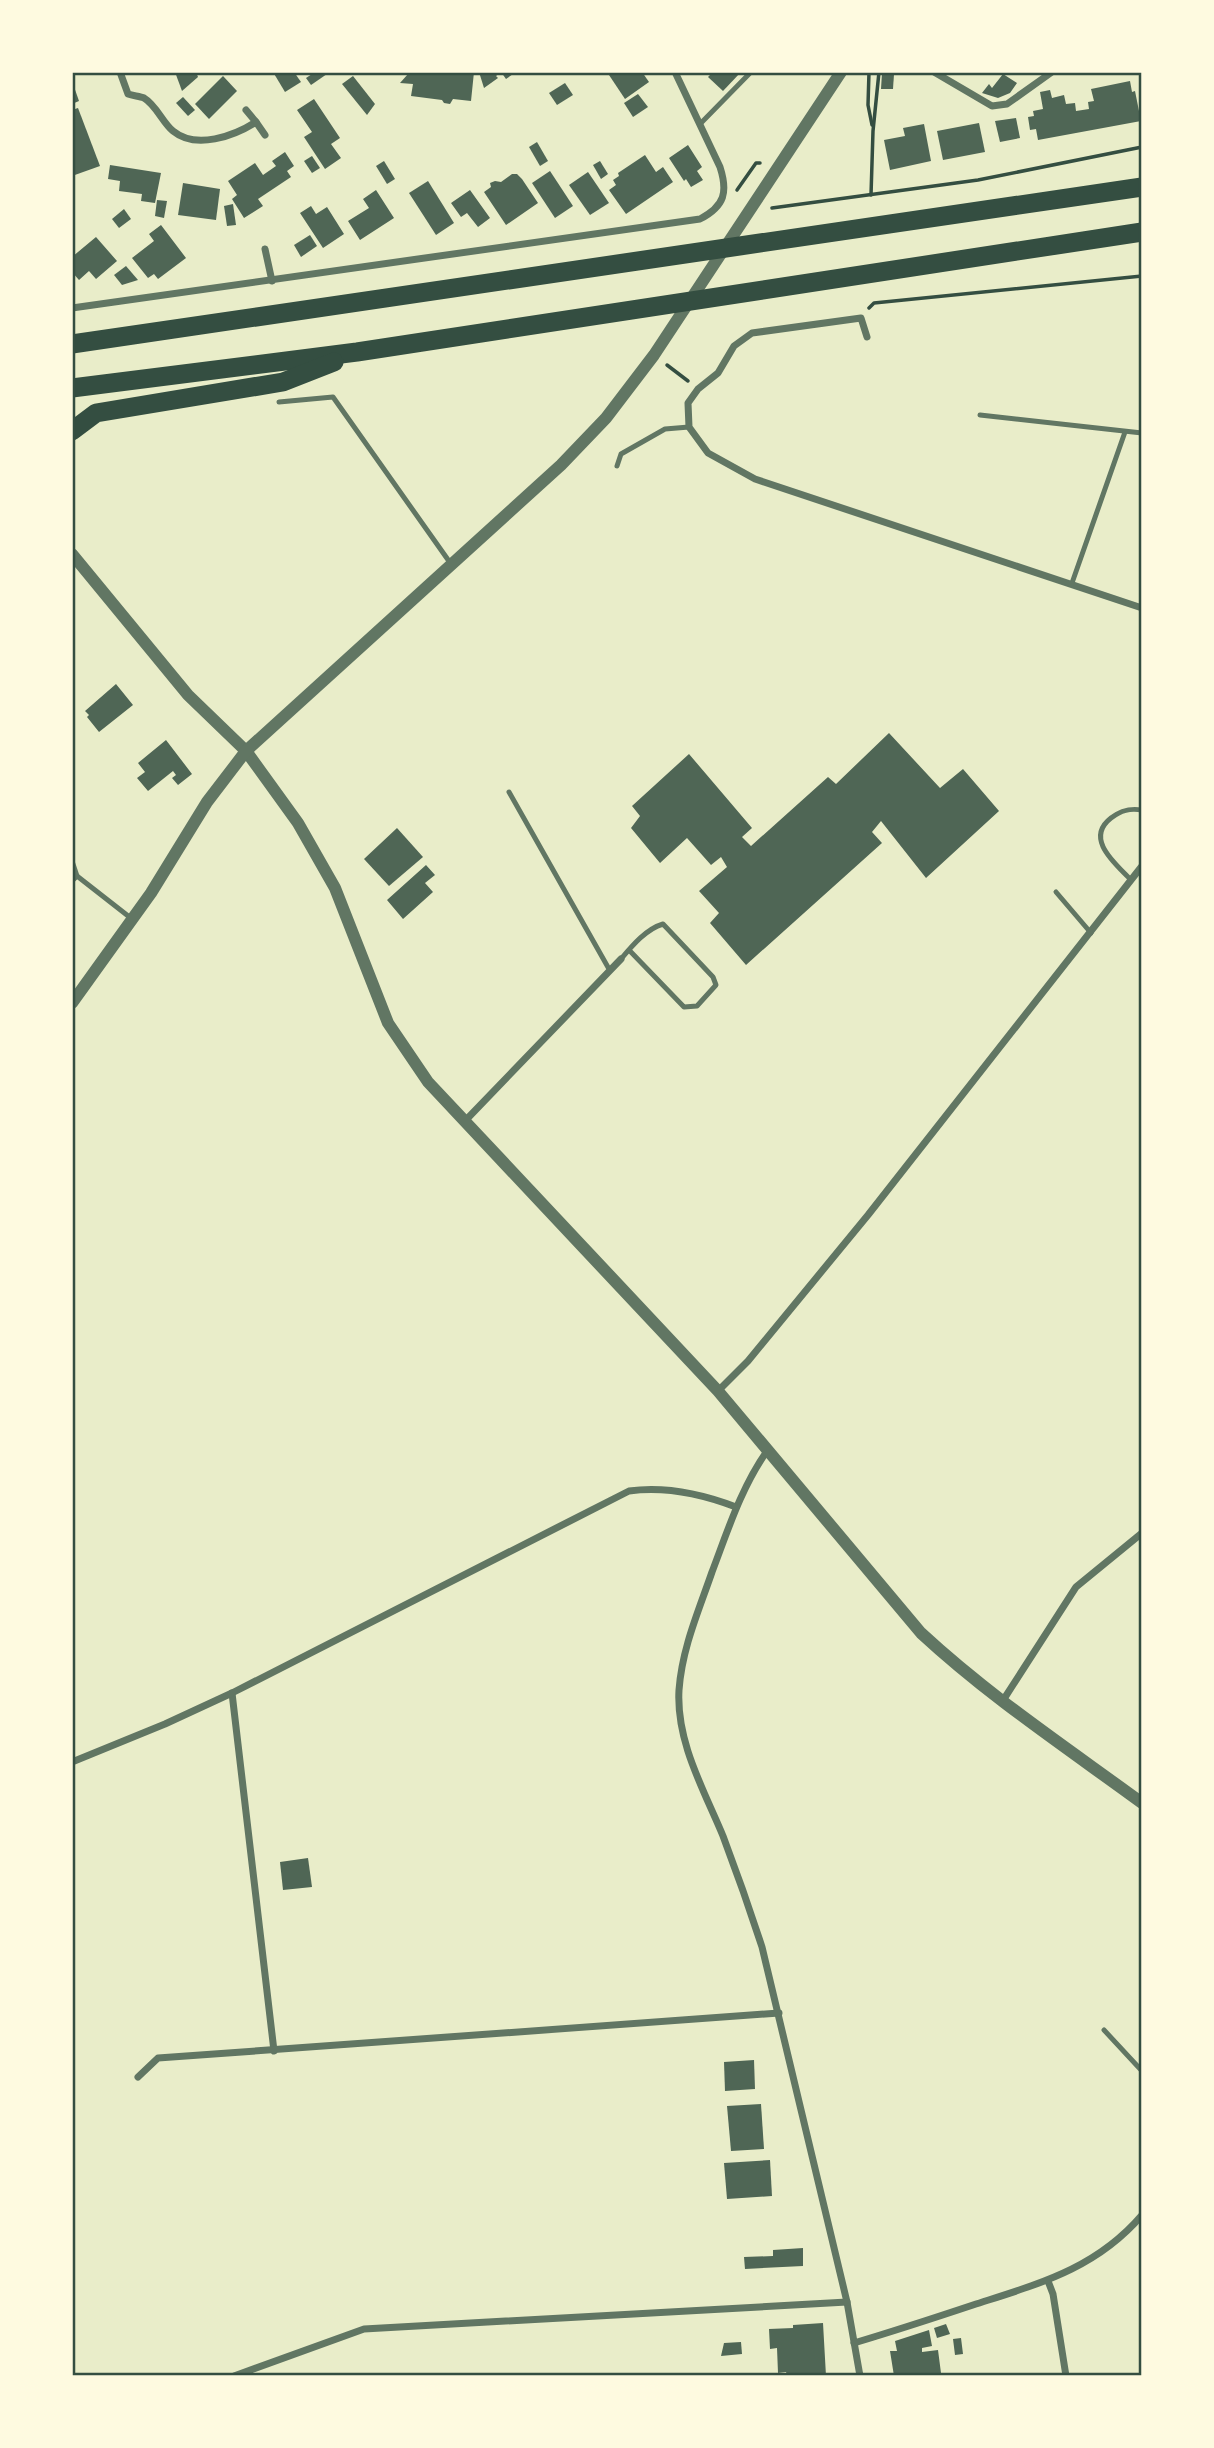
<svg xmlns="http://www.w3.org/2000/svg" width="1214" height="2448" viewBox="0 0 1214 2448" font-family="Mulish,sans-serif">
<style>
.building{fill:#4f6655}
.lines{fill:none;stroke-linecap:round;stroke-linejoin:round}
.path{stroke:#344e41;stroke-width:3.5}
.service{stroke:#617663;stroke-width:5}
.minor{stroke:#617663;stroke-width:7}
.tertiary{stroke:#617663;stroke-width:12}
.trunk{stroke:#344e41;stroke-width:19}
.neatline{fill:none;stroke:#344e41;stroke-width:2.5}
</style>
<rect width="100%" height="100%" fill="#e9edc9"/>
<!-- building -->
<g class="building">
<path d="M175,72H196L198,77L182,91Z"/>
<path d="M273,72H294L301,82L285,92Z"/>
<path d="M315,72H325L327,74L311,85L306,78Z"/>
<path d="M405,72H474L471,101L453,99L450,104L444,103L442,100L411,96L413,84L400,83L408,74Z"/>
<path d="M479,72H516L506,79L501,72L496,76L498,78L484,88Z"/>
<path d="M607,72H642L649,82L625,99Z"/>
<path d="M713,72H741L723,91L708,77Z"/>
<path d="M882,73L894,74L893,89H881Z"/>
<path d="M1003,74L1017,83L1010,93L998,98L982,93L989,84L992,88Z"/>
<path d="M223,76L237,91L209,119L195,104Z"/>
<path d="M353,76L375,104L367,115L342,84Z"/>
<path d="M72,81L79,101L72,104Z"/>
<path d="M1130,81L1132,92L1135,91L1141,121L1038,140L1036,129L1030,130L1028,117L1034,116L1033,111L1043,109L1040,92L1050,90L1052,98L1064,95L1066,104L1075,103L1076,111L1089,109L1088,102L1094,101L1091,89Z"/>
<path d="M565,83L573,95L557,105L549,93Z"/>
<path d="M638,94L648,107L633,117L624,103Z"/>
<path d="M183,97L195,110L188,116L176,103Z"/>
<path d="M314,99L340,138L331,144L341,158L325,169L304,137L312,132L297,110Z"/>
<path d="M78,108L100,166L72,176V110Z"/>
<path d="M1016,118L1020,138L1000,142L995,121Z"/>
<path d="M979,123L985,152L943,160L937,131Z"/>
<path d="M924,124L931,161L890,170L884,140L905,136L903,128Z"/>
<path d="M537,142L548,161L540,166L529,147Z"/>
<path d="M688,145L702,167L697,171L703,180L691,187L686,179L684,181L669,158Z"/>
<path d="M285,152L294,166L287,171L291,177L258,199L263,206L244,218L232,199L237,195L228,181L255,163L263,175L276,166L272,161Z"/>
<path d="M645,155L656,172L663,167L673,182L626,214L609,190L616,185L613,180L619,176L618,173Z"/>
<path d="M312,156L320,168L312,173L304,161Z"/>
<path d="M384,161L395,179L387,184L376,166Z"/>
<path d="M600,161L608,174L601,179L593,165Z"/>
<path d="M110,165L161,173L155,203L141,201L142,194L119,191L120,181L108,179Z"/>
<path d="M550,171L573,206L555,218L532,183Z"/>
<path d="M588,172L609,203L590,215L569,185Z"/>
<path d="M512,174H517L522,179L538,203L506,225L484,192L491,187L490,183L495,181L501,182Z"/>
<path d="M428,181L454,223L436,235L409,193Z"/>
<path d="M183,183L220,189L216,220L178,215Z"/>
<path d="M376,190L394,218L360,240L348,221L369,208L363,199Z"/>
<path d="M470,190L490,218L478,227L467,213L461,217L451,203Z"/>
<path d="M157,200L167,201L164,218L155,216Z"/>
<path d="M233,204L236,225L227,226L224,206Z"/>
<path d="M311,206L316,214L327,207L344,234L323,248L300,213Z"/>
<path d="M124,209L131,219L119,228L112,219Z"/>
<path d="M161,225L186,258L158,279L154,274L148,278L132,258L154,241L149,234Z"/>
<path d="M310,235L317,246L301,257L294,245Z"/>
<path d="M96,237L117,261L96,279L89,271L79,280L72,272V257Z"/>
<path d="M126,266L138,280L122,285L114,275Z"/>
<path d="M116,684L133,705L99,732L87,717L89,715L85,711Z"/>
<path d="M889,733L940,788L963,769L999,811L926,878L881,821L872,832L882,843L746,965L710,923L719,913L699,891L727,867L721,857L711,865L687,838L660,863L631,828L640,816L632,806L689,754L752,828L742,837L751,846L828,777L836,784Z"/>
<path d="M166,740L192,774L178,785L172,778L176,775L173,771L148,791L137,778L145,772L138,763Z"/>
<path d="M397,828L423,857L389,886L364,859Z"/>
<path d="M426,865L435,875L425,883L433,892L403,919L387,900Z"/>
<path d="M308,1858L312,1887L283,1890L280,1862Z"/>
<path d="M754,2060L755,2089L725,2091L724,2062Z"/>
<path d="M761,2104L764,2149L731,2151L727,2106Z"/>
<path d="M770,2160L772,2196L727,2199L724,2163Z"/>
<path d="M803,2248V2266L745,2269L744,2257L773,2256V2250Z"/>
<path d="M823,2323L826,2376H796L787,2375L786,2372L778,2373L777,2348L770,2349L769,2329L793,2328V2325Z"/>
<path d="M946,2324L950,2334L937,2338L934,2328Z"/>
<path d="M929,2330L932,2346L922,2348V2352L938,2350L941,2373L894,2376L890,2351H897L895,2341Z"/>
<path d="M961,2338L963,2354L955,2355L953,2339Z"/>
<path d="M741,2342L742,2354L721,2356L724,2343Z"/>
</g>
<g class="lines">
<!-- path -->
<g class="path">
<path d="M869,72L868,105L872,125"/>
<path d="M737,190L756,163H760"/>
<path d="M871,195L873,131L879,72"/>
<path d="M772,208L978,180L1142,147"/>
<path d="M869,308L874,303L1142,276"/>
<path d="M667,365L688,381"/>
</g>
<!-- service -->
<g class="service">
<path d="M701,123L751,72"/>
<path d="M279,402L333,397L451,564"/>
<path d="M980,415L1142,433"/>
<path d="M617,466L621,454L665,429L689,427"/>
<path d="M1072,583L1125,432"/>
<path d="M509,792L609,969"/>
<path d="M72,861L77,876"/>
<path d="M1131,880C1116,864 1084,839 1111,818C1121,810 1130,808 1142,810"/>
<path d="M72,881L77,876L132,919"/>
<path d="M1056,892L1091,933"/>
<path d="M621,959C632,946 646,929 663,924L713,977L716,985L697,1006L684,1007L629,950"/>
<path d="M1104,2030L1142,2071"/>
</g>
<!-- minor -->
<g class="minor">
<path d="M120,72L128,94C133,96 140,96 144,98C156,105 163,123 173,131C196,150 234,136 256,122L265,135"/>
<path d="M934,72L992,106L1007,104L1052,72"/>
<path d="M246,110L256,122"/>
<path d="M265,249L272,281"/>
<path d="M72,308L700,219C725,206 728,192 720,167L675,72"/>
<path d="M867,337L861,318L752,333L734,346L718,373L698,389L688,403L689,427L708,453L755,479L1142,608"/>
<path d="M464,1122L621,959"/>
<path d="M718,1391L748,1361L868,1215L1142,866"/>
<path d="M767,1451C741,1488 728,1530 712,1572C699,1610 682,1648 679,1690C676,1742 704,1790 723,1836C737,1873 750,1910 762,1947L847,2302L860,2376"/>
<path d="M232,1693L274,2051"/>
<path d="M1002,1702L1076,1587L1142,1533"/>
<path d="M72,1762L165,1724L232,1693L629,1491C665,1486 702,1494 736,1507"/>
<path d="M138,2077L158,2058L779,2013"/>
<path d="M1048,2281L1053,2294L1066,2376"/>
<path d="M854,2343C894,2331 934,2318 973,2305C1038,2284 1096,2269 1142,2215"/>
<path d="M234,2376L364,2329L847,2302"/>
</g>
<!-- tertiary -->
<g class="tertiary">
<path d="M72,554L188,695L246,751L298,823L335,888L388,1023L428,1082L718,1391L921,1633C989,1696 1067,1748 1142,1803"/>
<path d="M72,1003L151,893L207,802L246,751L561,465L606,418L654,355L841,72"/>
</g>
<!-- trunk -->
<g class="trunk">
<path d="M72,344L1142,187"/>
<path d="M72,388L357,352L1142,232"/>
<path d="M72,431L96,413L283,382L334,362"/>
</g>
</g>
<!-- border -->
<rect width="1214" height="2448" fill="none" stroke="#fefae0" stroke-width="147"/>
<rect x="74" y="74" width="1066" height="2300" class="neatline"/>
</svg>
